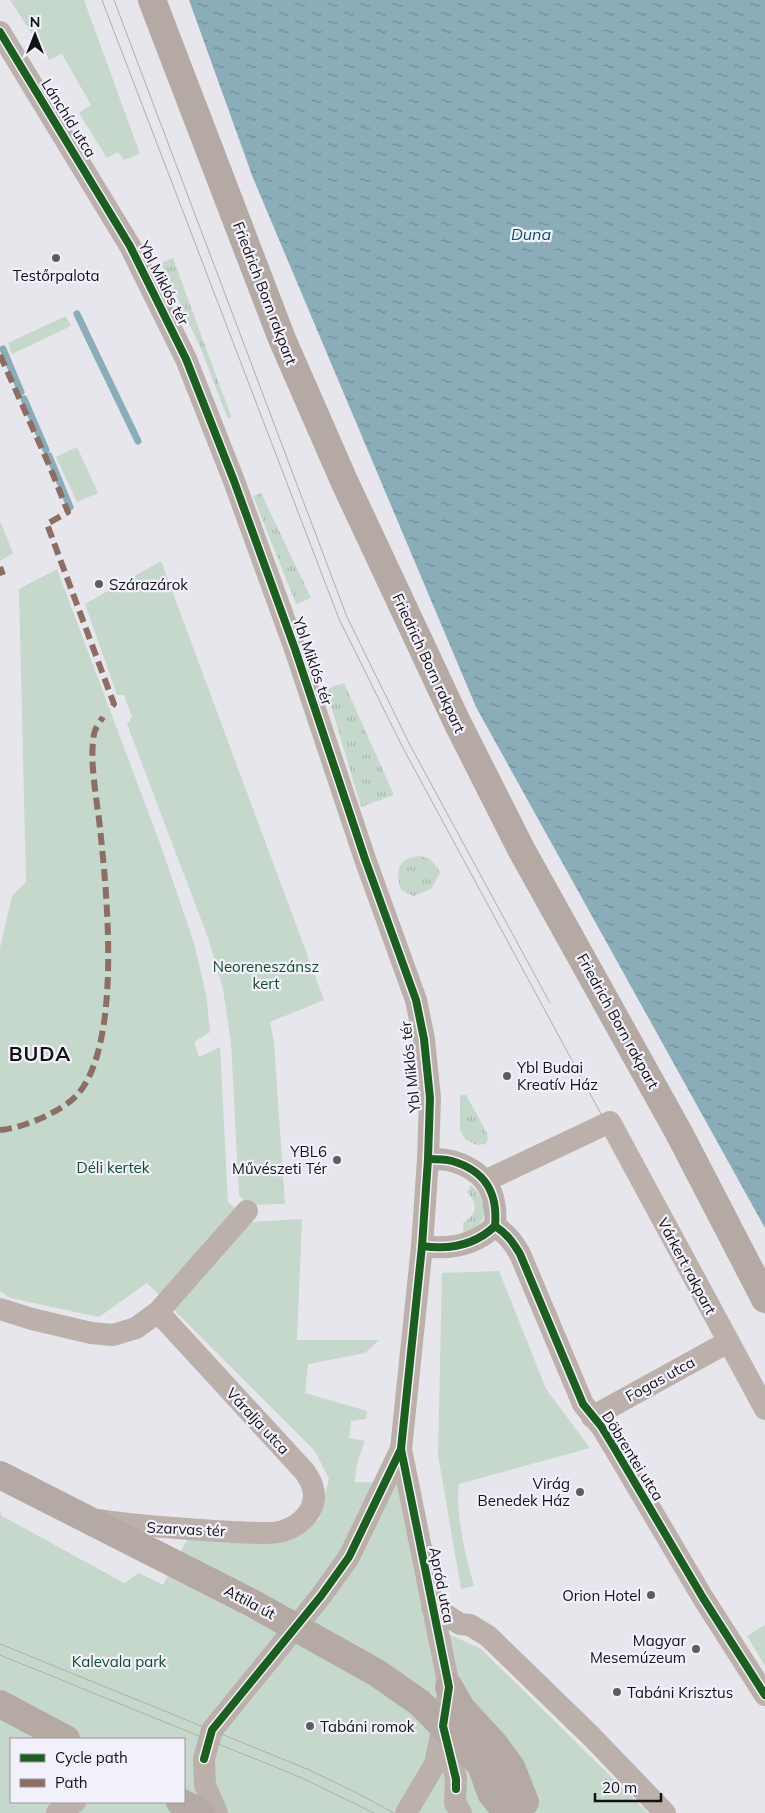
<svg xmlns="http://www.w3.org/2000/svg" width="765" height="1813" viewBox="0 0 765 1813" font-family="Mulish,sans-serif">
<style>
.grass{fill:url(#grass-tufts)}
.park{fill:#c6d7cc;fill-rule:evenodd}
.water{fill:url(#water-ripples)}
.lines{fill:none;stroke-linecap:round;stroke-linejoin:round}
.stream{stroke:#8badba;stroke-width:7}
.minor{stroke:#bcb0ab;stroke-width:22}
.major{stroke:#b5a9a4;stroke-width:28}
.tram{stroke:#b3adab;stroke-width:1}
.quiet{stroke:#8d6e63;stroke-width:6;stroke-dasharray:12 6;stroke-linecap:butt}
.cycleway-casing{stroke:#f2f1fb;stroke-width:11}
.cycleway{stroke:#1b5e20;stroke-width:8}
.poi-dot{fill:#5d5c60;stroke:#f2f1fb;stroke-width:2}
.labels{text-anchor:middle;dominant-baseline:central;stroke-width:4.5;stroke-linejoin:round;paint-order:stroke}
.street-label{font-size:15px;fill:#121215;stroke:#f2f1fb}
.poi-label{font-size:15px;fill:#121215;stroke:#f2f1fb;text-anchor:start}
.park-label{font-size:15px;fill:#104e29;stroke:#f2f1fb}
.water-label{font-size:16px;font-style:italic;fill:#044f61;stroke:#f2f1fb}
.district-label{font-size:20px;font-weight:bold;letter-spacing:1px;fill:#121215;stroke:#f2f1fb}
</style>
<defs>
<pattern id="grass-tufts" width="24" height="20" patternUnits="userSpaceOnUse" patternTransform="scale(1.25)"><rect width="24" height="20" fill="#c6d7cc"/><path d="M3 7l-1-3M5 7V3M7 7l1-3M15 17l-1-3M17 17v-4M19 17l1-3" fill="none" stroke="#a9b8ae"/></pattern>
<pattern id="water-ripples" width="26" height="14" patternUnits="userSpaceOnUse" patternTransform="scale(1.25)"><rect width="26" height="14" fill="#8badba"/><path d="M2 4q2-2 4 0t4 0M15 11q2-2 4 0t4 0" fill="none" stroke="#708b96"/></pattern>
</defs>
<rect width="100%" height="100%" fill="#e7e6ec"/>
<!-- grass -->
<g class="grass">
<path d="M173,258L231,416L230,419L227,417L201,349L161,263Z"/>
<path d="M261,493L311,598L296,604L253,496Z"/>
<path d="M344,683L394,795L361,807L326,689Z"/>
<path d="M420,856C431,858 435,863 440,873L431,889L414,896L401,890C395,870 398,858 420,856Z"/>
<path d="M462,1095H466L487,1133L488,1139L486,1144L476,1145L465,1139L460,1130V1097Z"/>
<path d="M471,1185C491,1203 490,1223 464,1235L463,1223C478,1214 478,1204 467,1192Z"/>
</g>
<!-- park -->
<g class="park">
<path d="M10,0H84L140,154L124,160L118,152L107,158L79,113L91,105L62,54L49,60Z"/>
<path d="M66,316L71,326L12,354L8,343Z"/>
<path d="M77,447L98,493L77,502L56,457Z"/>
<path d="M0,521L13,553L0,561Z"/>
<path d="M161,561L324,1000L270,1022L274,1043L285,1204L248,1205L239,1195L231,1043L223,989L208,938L127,724L132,717L124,695H117L85,604Z"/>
<path d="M57,569L161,846L194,943L206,994L210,1032L194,1042L199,1057L220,1047L228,1202L251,1222L302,1219L297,1340H379L365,1353L308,1364L305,1393L367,1411L366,1419L351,1421L349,1438L365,1441L357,1464L355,1482L402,1483L429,1625L481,1649L648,1813H0V1511L2,1516L124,1583L139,1573L163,1585L188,1538L292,1534L319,1519L329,1479L315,1451L147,1283L99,1317L10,1298L0,1291V948L12,896L26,882L19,589ZM11,1739H184V1802H11Z"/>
<path d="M499,1271L546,1389L590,1448L459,1484C455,1513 466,1558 474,1586L461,1589L438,1455L442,1273Z"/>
<path d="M765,1625V1666L747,1636Z"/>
</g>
<!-- water -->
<path class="water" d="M189,0H765V1228L476,707L253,178Z"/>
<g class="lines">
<!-- stream -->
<g class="stream">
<path d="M77,314L98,358"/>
<path d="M3,349L21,392"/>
<path d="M99,360L138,441"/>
<path d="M24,399L46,450"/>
<path d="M49,456L70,507"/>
</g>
<!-- minor -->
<g class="minor">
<path d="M0,32L130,246L186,359L234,481L295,649L365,859L416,1000L424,1039L430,1098L428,1159L422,1246L401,1449L449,1687L443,1726L435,1764L406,1813"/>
<path d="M485,1181L610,1122L765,1409"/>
<path d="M495,1226C507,1234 513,1242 520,1254L583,1404L601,1426L615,1449L703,1598L765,1695"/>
<path d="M422,1246C449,1250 474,1246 495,1226C498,1193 486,1171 452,1161C445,1159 436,1159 428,1159"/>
<path d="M0,1309L32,1319L91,1333L113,1335L136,1328L158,1312L247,1211"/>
<path d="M592,1417L728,1342"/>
<path d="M99,1520C144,1527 188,1529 233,1532C244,1532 272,1535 283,1531C302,1525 320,1507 312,1485C311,1481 307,1476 305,1472L158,1312"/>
<path d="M432,1606L460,1624L470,1625L488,1636L592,1737L665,1813"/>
<path d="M445,1732L456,1779L455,1803L461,1813"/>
<path d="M57,1813L75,1802"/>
<path d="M217,1813L205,1785L204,1759L212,1730L321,1596L349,1557L401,1449"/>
</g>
<!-- major -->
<g class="major">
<path d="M152,0L282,339L345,483L456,720L521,849L679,1133L765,1299"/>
<path d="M0,1475L252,1603L377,1673L420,1703L481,1765L491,1793L507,1813"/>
<path d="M449,1687L461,1708L494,1744L511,1767L525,1802"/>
<path d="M0,1704L66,1739"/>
<path d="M180,1802L201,1813"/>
</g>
<!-- tram -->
<g class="tram">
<path d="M102,0L339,619L403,748L765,1417"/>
<path d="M114,0L347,617L410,745L550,1003"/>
<path d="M0,1644L307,1769L355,1792L394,1813"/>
<path d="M0,1655L302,1778L374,1813"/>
</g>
<!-- quiet -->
<g class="quiet">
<path d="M0,355L50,467L68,512L47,524L114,704L111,708"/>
<path d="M0,567L3,575"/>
<path d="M0,1130C23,1128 62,1112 78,1094C122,1042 107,894 100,828C97,800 89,761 94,734C95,728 100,722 103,717"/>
</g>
<!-- cycleway casing -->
<g class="cycleway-casing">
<g id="cycleway">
<path d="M0,32L130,246L186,359L234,481L295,649L365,859L416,1000L424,1039L430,1098L428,1159L422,1246L401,1449L449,1687L443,1726L456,1779V1789"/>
<path d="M495,1226C507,1234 513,1242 520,1254L583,1404L601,1426L615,1449L703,1598L765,1695"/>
<path d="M422,1246C449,1250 474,1246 495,1226C498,1193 486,1171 452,1161C445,1159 436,1159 428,1159"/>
<path d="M204,1759L212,1730L321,1596L349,1557L401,1449"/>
</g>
</g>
<!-- cycleway -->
<use href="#cycleway" class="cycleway"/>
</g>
<!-- markers -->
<g class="poi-dot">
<circle cx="56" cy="258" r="5"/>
<circle cx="99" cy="584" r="5"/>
<circle cx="507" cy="1076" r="5"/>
<circle cx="337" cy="1160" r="5"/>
<circle cx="580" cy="1492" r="5"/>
<circle cx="651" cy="1595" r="5"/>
<circle cx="696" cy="1649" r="5"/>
<circle cx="617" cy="1692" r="5"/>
<circle cx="310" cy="1726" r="5"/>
</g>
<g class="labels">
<!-- street labels -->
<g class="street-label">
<text transform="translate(69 118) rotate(58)">Lánchíd utca</text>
<text transform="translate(164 283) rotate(63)">Ybl Miklós tér</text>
<text transform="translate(265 293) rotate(69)">Friedrich Born rakpart</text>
<text transform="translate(313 661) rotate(71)">Ybl Miklós tér</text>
<text transform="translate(429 663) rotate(65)">Friedrich Born rakpart</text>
<text transform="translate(618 1021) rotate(61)">Friedrich Born rakpart</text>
<text transform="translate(410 1067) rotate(-96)">Ybl Miklós tér</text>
<text transform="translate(687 1266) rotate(62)">Várkert rakpart</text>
<text transform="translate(660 1379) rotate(-29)">Fogas utca</text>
<text transform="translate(258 1421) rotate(47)">Váralja utca</text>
<text transform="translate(633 1456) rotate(58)">Döbrentei utca</text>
<text transform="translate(186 1529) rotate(3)">Szarvas tér</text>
<text transform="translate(442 1585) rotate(79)">Apród utca</text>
<text transform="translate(250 1602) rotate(28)">Attila út</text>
</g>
<!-- poi labels -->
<g class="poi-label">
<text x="56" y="275" text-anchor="middle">Testőrpalota</text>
<text x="109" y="584">Szárazárok</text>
<text x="517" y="1067">Ybl Budai<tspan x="517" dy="17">Kreatív Ház</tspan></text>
<text x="327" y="1151" text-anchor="end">YBL6<tspan x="327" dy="17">Művészeti Tér</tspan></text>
<text x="570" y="1483" text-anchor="end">Virág<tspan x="570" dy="17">Benedek Ház</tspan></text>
<text x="641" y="1595" text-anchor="end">Orion Hotel</text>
<text x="686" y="1640" text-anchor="end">Magyar<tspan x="686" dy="17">Mesemúzeum</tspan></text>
<text x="627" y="1692">Tabáni Krisztus</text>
<text x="320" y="1726">Tabáni romok</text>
</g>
<!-- park labels -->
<g class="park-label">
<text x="266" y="966">Neoreneszánsz<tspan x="266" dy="17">kert</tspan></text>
<text x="113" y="1167">Déli kertek</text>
<text x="119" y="1661">Kalevala park</text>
</g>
<!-- water labels -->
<g class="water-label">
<text x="531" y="234">Duna</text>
</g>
<!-- district labels -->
<g class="district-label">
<text x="40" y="1053">BUDA</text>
</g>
</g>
<!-- legend -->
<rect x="10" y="1738" width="175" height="65" fill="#f2f1fb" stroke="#98989f"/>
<rect x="20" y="1754" width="25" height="8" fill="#1b5e20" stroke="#98989f"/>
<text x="55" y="1763" font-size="15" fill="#121215">Cycle path</text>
<rect x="20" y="1779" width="25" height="8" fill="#8d6e63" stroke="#98989f"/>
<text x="55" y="1788" font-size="15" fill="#121215">Path</text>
<!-- north arrow -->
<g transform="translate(35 35)" stroke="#f2f1fb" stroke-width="4" paint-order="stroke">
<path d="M0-4L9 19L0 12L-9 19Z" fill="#121215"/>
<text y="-8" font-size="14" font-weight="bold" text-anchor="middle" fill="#121215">N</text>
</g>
<!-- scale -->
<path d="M595 1793v8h66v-8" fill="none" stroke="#121215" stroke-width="2.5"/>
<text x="602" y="1793" font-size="15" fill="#121215" stroke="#f2f1fb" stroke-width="4" paint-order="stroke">20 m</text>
</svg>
